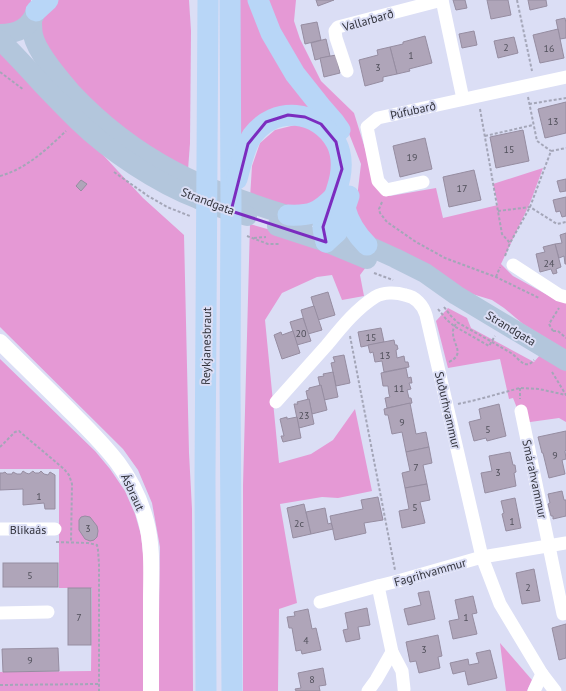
<svg xmlns="http://www.w3.org/2000/svg" width="566" height="691" viewBox="0 0 566 691" font-family="'PT Sans',sans-serif">
<style>
.green{fill:#e599d5}
.building{fill:#afa5b9;stroke:#968da1}
.lines{fill:none;stroke-linecap:round;stroke-linejoin:round}
.path{stroke:#a4a6b8;stroke-width:2;stroke-dasharray:3 2;stroke-linecap:butt}
.minor{stroke:#fff;stroke-width:13}
.tertiary{stroke:#fff;stroke-width:16}
.primary{stroke:#b3c6dc;stroke-width:20}
.trunk{stroke:#b8d6f7;stroke-width:21}
.marked{fill:none;stroke:#7b2cbf;stroke-width:3;stroke-linejoin:round}
.labels{text-anchor:middle;dominant-baseline:central;stroke-width:4;stroke-linejoin:round;paint-order:stroke}
.number-label{font-size:10px;fill:#51505b}
.street-label{font-size:12px;fill:#32333c;stroke:#dbdef5}
</style>
<rect width="100%" height="100%" fill="#dbdef5"/>
<!-- green -->
<g class="green">
<path d="M0,0H31L30,9L21,23L0,27Z"/>
<path d="M58,0H189L191,31L190,143L188,170L116,126L58,67L39,31L40,22L50,8Z"/>
<path d="M239,0H248L324,117L297,110L237,152Z"/>
<path d="M265,0H296L294,21L300,39L321,81L354,113L377,187L390,196L436,188L443,218L498,205L493,184L543,168L530,203L501,264L513,276L551,297L566,302V350L523,324L504,308L492,300L469,293L373,243L355,215L361,164L346,126L306,78Z"/>
<path d="M0,44L143,198L184,235L189,453L192,509L193,691H158L160,547L152,503L138,470L123,449L0,327Z"/>
<path d="M295,125L311,128L326,141L334,160L331,185L315,204L285,209L250,198L252,166L260,143L275,130Z"/>
<path d="M250,224L292,236L369,263L360,275L364,296L342,300L332,275L317,277L282,293L265,320L279,463L311,454L333,440L355,409L372,491L338,498L322,497L280,504L297,603L279,609L278,691H243V486Z"/>
<path d="M448,308L467,318L471,328L534,362L540,355L566,370V422L559,418L523,423L513,398L509,399L500,359L448,368L436,321Z"/>
<path d="M0,359L95,451L110,469L125,491L135,514L141,535L144,562V691H0V672L91,671L92,588H59V469H0Z"/>
<path d="M500,643L532,680L527,691H506Z"/>
</g>
<!-- building -->
<g class="building">
<path d="M316,0H334L318,6Z"/>
<path d="M453,0H465L467,8L456,10Z"/>
<path d="M487,0H508L511,15L491,19Z"/>
<path d="M528,0H546L547,6L530,10Z"/>
<path d="M565,18L566,23V38L560,39L556,20Z"/>
<path d="M317,22L321,40L305,44L301,25Z"/>
<path d="M558,29L564,58L540,63L533,35Z"/>
<path d="M474,31L477,45L462,48L459,34Z"/>
<path d="M425,36L432,63L409,69L410,71L397,74L390,47L403,44V42Z"/>
<path d="M514,37L518,53L498,58L494,41Z"/>
<path d="M326,39L330,56L315,60L311,43Z"/>
<path d="M390,47L397,74L383,77V81L365,86L359,60L378,55L377,50Z"/>
<path d="M336,55L340,73L324,77L320,58Z"/>
<path d="M566,102V133L545,138L538,109Z"/>
<path d="M523,130L529,161L496,168L490,137Z"/>
<path d="M425,138L432,169L400,177L393,146Z"/>
<path d="M474,170L481,200L449,207L443,177Z"/>
<path d="M566,179V191L560,192L557,181Z"/>
<path d="M81,180L87,184L81,191L76,186Z"/>
<path d="M566,197V216L562,217L560,211L556,212L553,200Z"/>
<path d="M566,233V264H565L564,256L559,258L555,244L562,243L560,235Z"/>
<path d="M555,244L561,267L556,269L557,273L553,274L551,269L540,272L536,254L545,252L543,247Z"/>
<path d="M328,292L335,315L318,320L311,297Z"/>
<path d="M314,306L322,330L308,334L301,310Z"/>
<path d="M303,318L311,341L297,345L290,322Z"/>
<path d="M381,328L384,342L361,347L358,332Z"/>
<path d="M293,331L300,353L282,359L274,335L281,332L282,335Z"/>
<path d="M394,340L395,345H397L398,349L396,350L397,358L404,356L405,362H408L409,367L384,372L382,361L375,362L373,352L370,353L368,345Z"/>
<path d="M344,355L350,383L336,386L331,363L335,362L333,357Z"/>
<path d="M406,368L408,378L411,377L412,383H409L411,389L407,390L409,398H411L412,403L387,408L385,398L390,397L389,394L388,386H383L381,373Z"/>
<path d="M333,372L338,397L324,400L321,385L320,386L318,377L324,376L323,374Z"/>
<path d="M321,385L327,410L312,414L309,399L308,400L306,391L309,390V388Z"/>
<path d="M309,399L314,424L299,428L294,404H298L297,402Z"/>
<path d="M410,403L416,434L426,432L429,447L406,452L402,432L392,434L388,415H385L384,409Z"/>
<path d="M499,404L506,436L487,441L486,438L474,441L469,422L481,419L479,409Z"/>
<path d="M287,417V419L297,417L301,438L283,442L281,436H284L280,419Z"/>
<path d="M566,431V450L565,451L566,459L562,460L565,474L549,478L543,453H542L538,437Z"/>
<path d="M429,447L432,463L423,465L427,484L405,488L402,473L410,471L406,452Z"/>
<path d="M510,452L513,465H515L516,472L514,473L516,486L485,493L481,473L492,471L489,456Z"/>
<path d="M23,471L26,473L29,474L33,471L35,473H39L41,471L44,474L48,475L50,472L55,475V509H45L44,503L23,505V489L0,490V473H3L5,472L7,474H12L13,472L17,474H21Z"/>
<path d="M427,484L430,500L420,502L425,523L402,528L399,511L409,509L405,488Z"/>
<path d="M562,491L564,500H566V516L553,519V516H551L548,504L550,503L548,494Z"/>
<path d="M378,497L383,520L364,523L366,533L335,540L330,516L363,509L361,500Z"/>
<path d="M515,498L521,528L506,531L502,514L504,513L501,501Z"/>
<path d="M304,504L311,534L293,538L287,508Z"/>
<path d="M325,508L328,524L331,523L333,529L311,534L306,512Z"/>
<path d="M85,516L90,517L97,526L98,531L97,537L94,540L90,541L85,539L79,530V520L81,517Z"/>
<rect x="3" y="563" width="55" height="24"/>
<path d="M534,569L540,601L522,604L516,573Z"/>
<rect x="68" y="588" width="23" height="57"/>
<path d="M429,591L435,619L408,625L404,609L421,605L418,593Z"/>
<path d="M473,596L477,613L472,614L477,634L453,639L449,621L459,619L455,600Z"/>
<path d="M367,608L370,625L358,627L360,639L346,642L343,630L348,629L345,613Z"/>
<path d="M308,609L312,629L316,628L321,650L302,654L301,650L296,651L292,628H289L287,617L295,616L294,612Z"/>
<path d="M566,624V658L559,660L552,628Z"/>
<path d="M438,635L442,656L438,657L440,668L419,673L416,661L410,662L406,642Z"/>
<path d="M58,648L59,671L3,672L2,649Z"/>
<path d="M490,650L497,678L468,685L465,671L453,674L450,663L468,659L469,665L479,663L476,653Z"/>
<path d="M323,668L326,685L319,686L320,691H296L295,689L301,688L298,673Z"/>
</g>
<g class="lines">
<!-- path -->
<g class="path">
<path d="M517,0L532,71"/>
<path d="M0,72L24,90"/>
<path d="M528,97L537,141L551,151"/>
<path d="M529,104L566,98"/>
<path d="M480,109L502,234L510,243"/>
<path d="M485,136L533,125"/>
<path d="M114,172L148,196L167,207L190,216"/>
<path d="M0,176C26,169 47,149 66,131"/>
<path d="M382,202L379,209L380,213L387,222L416,242L445,258L496,277L539,298"/>
<path d="M498,211L530,207L557,224L566,222"/>
<path d="M247,236L268,244H279"/>
<path d="M254,238L266,237"/>
<path d="M505,256L510,243L530,207L551,151L566,148"/>
<path d="M374,273L393,280"/>
<path d="M496,277L500,267"/>
<path d="M444,307L451,316L457,322L511,353C519,358 525,371 534,360"/>
<path d="M438,309L446,319L454,326L489,346L495,336"/>
<path d="M553,331L549,324L559,308"/>
<path d="M553,331H558L566,338"/>
<path d="M350,336L395,570"/>
<path d="M449,362C465,354 454,346 453,334C452,330 455,325 457,322"/>
<path d="M552,372L566,395"/>
<path d="M520,388V399"/>
<path d="M458,404L476,400L520,388L539,389L566,395"/>
<path d="M0,447L15,432L19,431L64,469L69,475L72,484L71,542"/>
<path d="M56,542L88,543L97,545L98,550L99,564V691"/>
<path d="M0,685L99,684"/>
</g>
<!-- minor -->
<g class="minor">
<path d="M442,0L463,99"/>
<path d="M347,71L336,38L335,31L338,27L442,0"/>
<path d="M423,182L386,190L378,181L367,127L378,118L566,77"/>
<path d="M513,265L559,295L566,297"/>
<path d="M276,402C293,383 310,364 327,345C341,328 356,309 375,297C383,292 396,292 405,295C416,297 423,305 426,315L482,557L500,604L542,674L555,691"/>
<path d="M521,411L563,614"/>
<path d="M0,529H55"/>
<path d="M320,602L378,586"/>
<path d="M0,613L48,612"/>
<path d="M392,652L402,671L404,689"/>
<path d="M368,691L376,680L392,652L378,586L398,581L482,557L566,543"/>
<path d="M534,691L542,674"/>
</g>
<!-- tertiary -->
<path class="tertiary" d="M0,342C22,364 45,386 67,408C102,443 133,471 146,521C153,547 151,574 151,600C151,630 151,661 151,691"/>
<!-- primary -->
<g class="primary">
<path d="M32,20C32,24 32,30 33,35C37,53 59,78 71,92C101,124 136,151 174,171C215,193 260,206 304,221"/>
<path d="M0,34C17,34 30,28 36,11"/>
<path d="M0,40C14,53 27,68 40,82C52,95 65,108 78,121C110,152 157,183 198,199C214,206 230,211 247,216"/>
<path d="M277,226L326,242L367,259"/>
<path d="M351,238L395,258L425,273L456,295L566,361"/>
</g>
<!-- trunk -->
<g class="trunk">
<path d="M230,0L231,206L230,378L232,691"/>
<path d="M258,0L271,33L295,74L322,108L335,123L340,130"/>
<path d="M36,11L48,0"/>
<path d="M237,179C241,165 244,148 252,136C275,105 318,110 336,142C348,165 337,191 328,213C327,217 323,223 323,227C323,232 325,238 326,242"/>
<path d="M345,208C349,223 356,234 367,245"/>
<path d="M288,215C311,216 318,213 334,197"/>
<path d="M326,242L337,232L349,196"/>
<path d="M206,691L205,479L208,0"/>
</g>
</g>
<!-- marked area -->
<path class="marked" d="M288,115L305,117L321,124L336,142L342,169L323,227L326,242L231,211L248,144L266,122Z"/>
<g class="labels">
<!-- number labels -->
<g class="number-label">
<text x="506" y="47">2</text>
<text x="549" y="48">16</text>
<text x="411" y="55">1</text>
<text x="378" y="67">3</text>
<text x="553" y="121">13</text>
<text x="509" y="149">15</text>
<text x="412" y="157">19</text>
<text x="462" y="188">17</text>
<text x="549" y="263">24</text>
<text x="301" y="333">20</text>
<text x="371" y="337">15</text>
<text x="385" y="355">13</text>
<text x="399" y="388">11</text>
<text x="304" y="415">23</text>
<text x="402" y="422">9</text>
<text x="488" y="429">5</text>
<text x="555" y="455">9</text>
<text x="416" y="467">7</text>
<text x="498" y="472">3</text>
<text x="39" y="496">1</text>
<text x="415" y="507">5</text>
<text x="512" y="521">1</text>
<text x="299" y="523">2c</text>
<text x="88" y="528">3</text>
<text x="30" y="575">5</text>
<text x="528" y="587">2</text>
<text x="79" y="617">7</text>
<text x="466" y="617">1</text>
<text x="306" y="640">4</text>
<text x="424" y="649">3</text>
<text x="30" y="660">9</text>
<text x="312" y="679">8</text>
</g>
<!-- street labels -->
<g class="street-label">
<text transform="translate(368 20) rotate(-16)">Vallarbarð</text>
<text transform="translate(413 110) rotate(-12)">Þúfubarð</text>
<text transform="translate(208 201) rotate(21)">Strandgata</text>
<text transform="translate(511 328) rotate(31)">Strandgata</text>
<text transform="translate(206 346) rotate(-89)">Reykjanesbraut</text>
<text transform="translate(448 410) rotate(77)">Suðurhvammur</text>
<text transform="translate(535 479) rotate(78)">Smárahvammur</text>
<text transform="translate(133 492) rotate(65)">Ásbraut</text>
<text x="28" y="529">Blikaás</text>
<text transform="translate(430 572) rotate(-16)">Fagrihvammur</text>
</g>
</g>
</svg>
